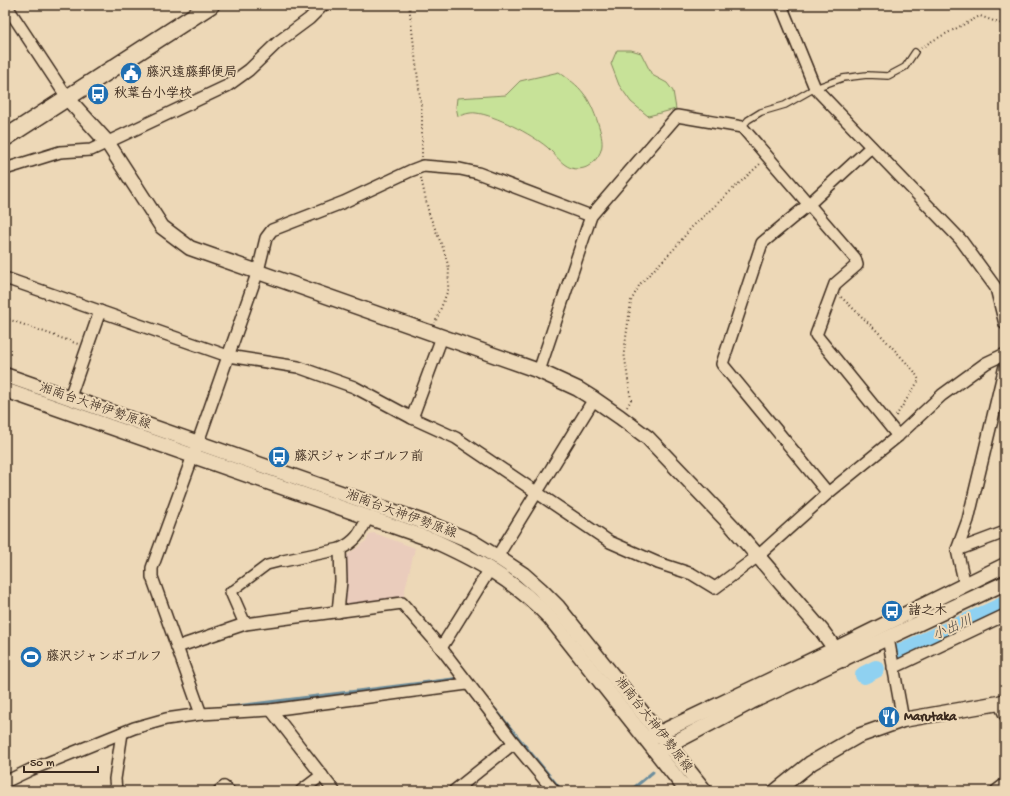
<svg xmlns="http://www.w3.org/2000/svg" width="1010" height="796" viewBox="0 0 1010 796" font-family="'Gochi Hand','Klee One',sans-serif">
<style>
.built{fill:#eaccbc}
.green{fill:#c7e298;stroke:#81865b}
.lines{fill:none;stroke-linecap:round;stroke-linejoin:round}
.stream{stroke:#6d8e9d;stroke-width:3}
.river{stroke:#8fd1f1;stroke-width:18}
.service-casing{stroke:#3b2a1e;stroke-width:8}
.pedestrian-casing{stroke:#3b2a1e;stroke-width:12}
.minor-casing{stroke:#3b2a1e;stroke-width:14}
.tertiary-casing{stroke:#3b2a1e;stroke-width:17}
.secondary-casing{stroke:#3b2a1e;stroke-width:19}
.path{stroke:#3b2a1e;stroke-width:2;stroke-dasharray:1 3;stroke-linecap:butt}
.service{stroke:#edd8b7;stroke-width:5.5}
.pedestrian{stroke:#edd8b7;stroke-width:9}
.minor{stroke:#edd8b7;stroke-width:11}
.tertiary{stroke:#edd8b7;stroke-width:14}
.secondary{stroke:#edd8b7;stroke-width:16}
.labels{text-anchor:middle;dominant-baseline:central;stroke-width:4;stroke-linejoin:round;paint-order:stroke}
.poi-label{font-size:13px;font-weight:bold;fill:#3b2a1e;stroke:#edd8b7;text-anchor:start}
.street-label{font-size:13px;fill:#3b2a1e;stroke:#edd8b7}
.water-label{font-size:14px;font-style:italic;fill:#48433e;stroke:#edd8b7}
</style>
<rect width="100%" height="100%" fill="#edd8b7"/>
<filter id="ink" filterUnits="userSpaceOnUse"><feTurbulence type="fractalNoise" baseFrequency=".025" numOctaves="2"/><feDisplacementMap in="SourceGraphic" scale="8" xChannelSelector="R" yChannelSelector="G"/><feConvolveMatrix kernelMatrix="1 2 1 2 8 2 1 2 1" color-interpolation-filters="sRGB"/></filter>
<g filter="url(#ink)">
<!-- built -->
<path class="built" d="M374,533L415,548L403,598L348,607L344,604L347,580L346,556L367,540L369,534Z"/>
<!-- green -->
<g class="green">
<path d="M617,50H631L641,53L652,75L667,83L673,91L676,109L648,116L631,102L619,85L611,64Z"/>
<path d="M559,72C568,79 577,84 584,94C592,103 603,133 602,145C602,154 592,166 584,168C566,173 558,157 547,147C531,134 495,115 476,113C470,112 463,115 458,116L456,107L457,98L506,95L520,81Z"/>
</g>
<g class="lines">
<!-- stream -->
<g class="stream">
<path d="M220,708L461,678"/>
<path d="M495,709L562,791"/>
<path d="M630,791L653,772"/>
</g>
<!-- river -->
<g class="river">
<path d="M901,652L1005,605"/>
<path d="M864,675L876,669"/>
</g>
<!-- service casing -->
<g class="service-casing">
<path id="service" d="M742,127L748,120L761,112L785,105L815,88L843,78L867,75L888,76L905,67L915,52"/>
</g>
<!-- pedestrian casing -->
<g class="pedestrian-casing">
<path id="pedestrian" d="M231,592L267,565L283,561"/>
</g>
<!-- minor casing -->
<g class="minor-casing">
<g id="minor">
<path d="M6,5L68,99"/>
<path d="M781,5L815,88L961,240L996,288L1005,324"/>
<path d="M5,169L60,152L91,150L227,86L249,70L278,42L309,19L323,5"/>
<path d="M5,278L228,356L298,367L354,387L412,418L456,438L610,542L658,563L692,574L715,588L758,556L828,493L898,436L942,395L986,363L1005,354"/>
<path d="M539,371L591,216L677,116L742,127L855,258L857,265L835,284L816,335L898,436"/>
<path d="M70,397L100,311"/>
<path d="M412,418L442,337"/>
<path d="M828,493L722,364L762,243L809,204L871,147"/>
<path d="M957,550L1005,532"/>
<path d="M497,557L594,399"/>
<path d="M283,561L340,549C357,541 360,533 368,517"/>
<path d="M965,585L957,550L968,520L1005,366"/>
<path d="M231,592L245,624"/>
<path d="M338,612L341,581L340,549"/>
<path d="M888,638L903,720"/>
<path d="M177,647L245,624L402,603L441,648L514,743L554,791"/>
<path d="M441,648L490,569"/>
<path d="M893,668L1005,615"/>
<path d="M999,703L1005,715"/>
<path d="M271,710L334,791"/>
<path d="M201,714L152,577V568L198,442L258,271L266,238L272,230L344,202L410,171L423,166L460,169L478,173L591,216"/>
<path d="M5,782L30,770L134,728L166,719L201,714L271,710L467,684"/>
<path d="M116,791L115,779L122,733"/>
<path d="M219,791L224,787L229,791"/>
<path d="M301,791L322,775"/>
<path d="M454,791L514,743"/>
<path d="M996,791L1005,784"/>
</g>
</g>
<!-- tertiary casing -->
<g class="tertiary-casing">
<g id="tertiary">
<path d="M68,99L107,142L162,227L190,248L539,371L578,389L594,399L620,417L648,438L732,526L822,631L843,660"/>
<path d="M5,375L435,526L471,541L497,557L523,574L540,589L558,607L705,791"/>
<path d="M5,390L430,539C477,560 514,580 550,618L687,791"/>
<path d="M651,737L835,649L1005,565"/>
<path d="M662,749L751,702L1005,583"/>
<path d="M776,791L811,763L858,736L903,720L999,703L1005,701"/>
</g>
</g>
<!-- secondary casing -->
<g class="secondary-casing">
<path id="secondary" d="M5,138L211,5"/>
</g>
<!-- path -->
<g class="path">
<path d="M409,5L422,113V157"/>
<path d="M921,48L932,41L980,16L1005,25"/>
<path d="M421,178L429,214L443,248L449,268L448,290L435,323"/>
<path d="M841,297L878,332L914,371L919,380L896,416"/>
<path d="M5,318L78,344"/>
<path d="M627,407L631,400L624,352L631,301L640,284L674,249L692,227L760,164"/>
</g>
<!-- service -->
<use href="#service" class="service"/>
<!-- pedestrian -->
<use href="#pedestrian" class="pedestrian"/>
<!-- minor -->
<use href="#minor" class="minor"/>
<!-- tertiary -->
<use href="#tertiary" class="tertiary"/>
<!-- secondary -->
<use href="#secondary" class="secondary"/>
</g>
</g>
<!-- icons -->
<defs>
<g id="civic-disc" transform="scale(1.15)"><circle r="9.5" fill="#1f6fb2" stroke="#edd8b7"/><path d="M-.6-6.5H3V-4.5H.6V-3L4-1V1h2V6H-6V1h2V-1L-.6-3ZM-1.2 2.5V6h2.4V2.5Z" fill="#fff"/></g>
<g id="bus-disc" transform="scale(1.15)"><circle r="9.5" fill="#1f6fb2" stroke="#edd8b7"/><path d="M-5-6H5V4H4V6H2V4H-2V6H-4V4H-5ZM-3.5-4V0h7V-4ZM-3.5 1.2v1.5H-2V1.2ZM2 1.2v1.5H3.5V1.2Z" fill="#fff"/></g>
<g id="stadium-disc" transform="scale(1.15)"><circle r="9.5" fill="#1f6fb2" stroke="#edd8b7"/><path d="M0-5a6.5 5 0 1 0 0 10a6.5 5 0 1 0 0-10ZM-3.5-1.8h7v3.6h-7Z" fill="#fff"/></g>
<g id="restaurant-disc" transform="scale(1.15)"><circle r="9.5" fill="#1f6fb2" stroke="#edd8b7"/><path d="M-5-6h1v4h1v-4h1v4h1v-4h1v5L-1.5 .5V6h-2V.5L-5-1ZM5-6V6H3V1.5H1.5Q1.5-4 5-6Z" fill="#fff"/></g>
</defs>
<g fill-rule="evenodd">
<use href="#civic-disc" x="131" y="73"/>
<use href="#bus-disc" x="98" y="94"/>
<use href="#bus-disc" x="279" y="457"/>
<use href="#bus-disc" x="892" y="611"/>
<use href="#stadium-disc" x="31" y="657"/>
<use href="#restaurant-disc" x="889" y="717"/>
</g>
<g class="labels">
<!-- poi labels -->
<g class="poi-label">
<text x="146" y="73">藤沢遠藤郵便局</text>
<text x="114" y="94">秋葉台小学校</text>
<text x="294" y="457">藤沢ジャンボゴルフ前</text>
<text x="908" y="611">諸之木</text>
<text x="46" y="657">藤沢ジャンボゴルフ</text>
<text x="904" y="717">Marutaka</text>
</g>
<!-- street labels -->
<g class="street-label">
<text transform="translate(95 407) rotate(19)">湘南台大神伊勢原線</text>
<text transform="translate(401 515) rotate(20)">湘南台大神伊勢原線</text>
<text transform="translate(653 725) rotate(52)">湘南台大神伊勢原線</text>
</g>
<!-- water labels -->
<g class="water-label">
<text transform="translate(953 629) rotate(-24)">小出川</text>
</g>
</g>
<!-- margin -->
<rect width="1010" height="796" fill="none" stroke="#edd8b7" stroke-width="20"/>
<rect x="10" y="10" width="990" height="776" fill="none" stroke="#3b2a1e" stroke-width="1.5" filter="url(#ink)"/>
<!-- scale -->
<path d="M24 766v6h74v-6" fill="none" stroke="#3b2a1e" stroke-width="2"/>
<text x="30" y="766" font-size="12" fill="#3b2a1e" stroke="#edd8b7" stroke-width="3" paint-order="stroke">50 m</text>
</svg>
